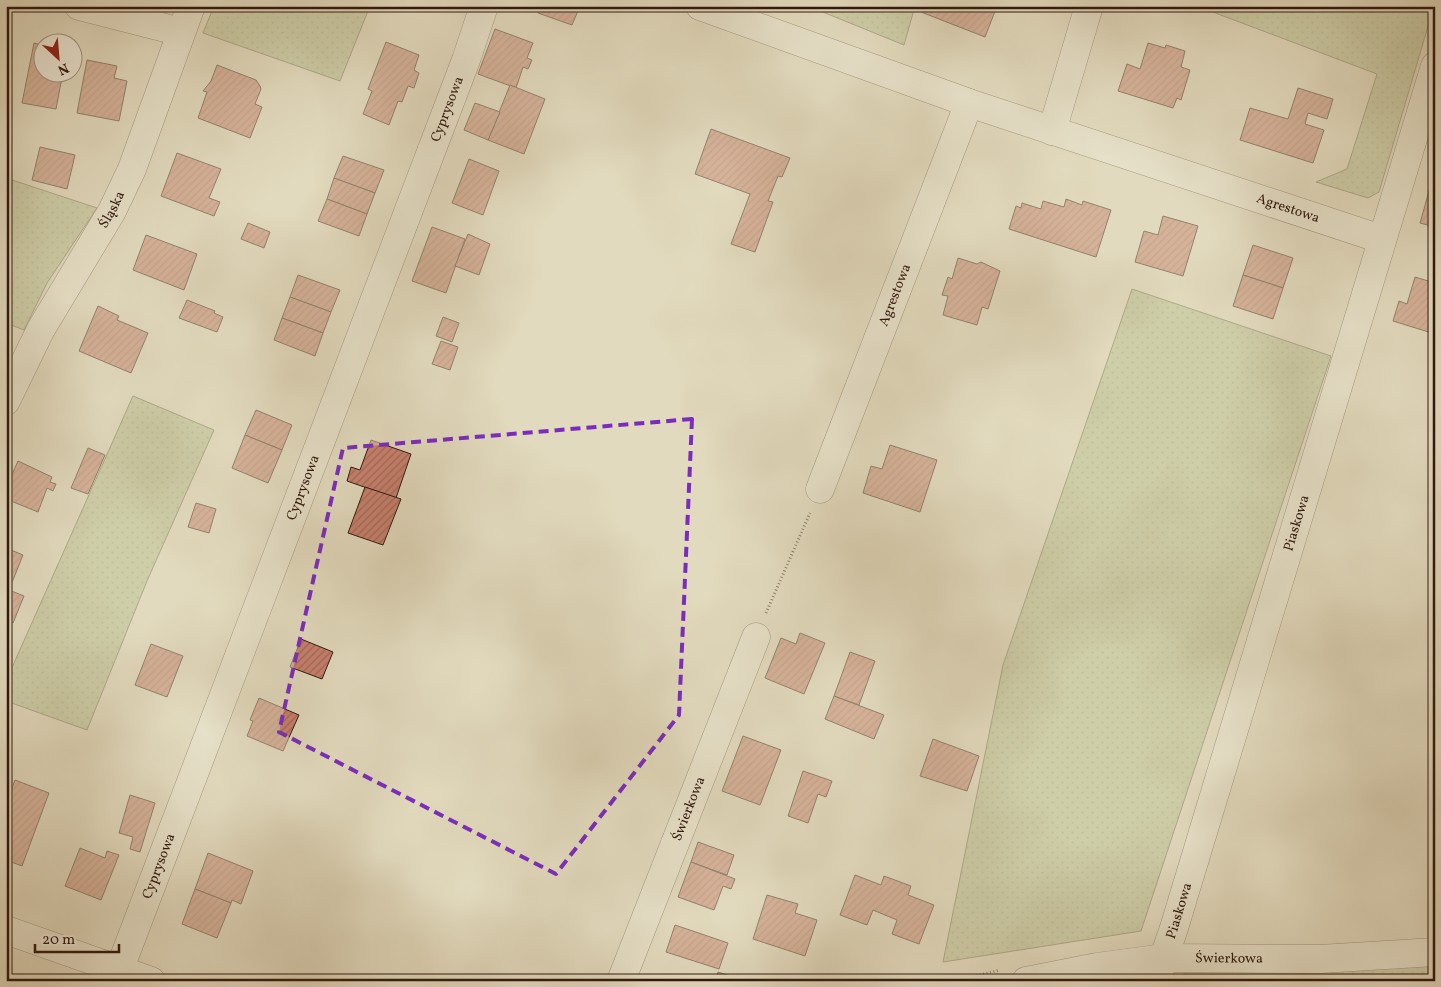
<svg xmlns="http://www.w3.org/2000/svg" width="1441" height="987" viewBox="0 0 1441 987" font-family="Vollkorn,serif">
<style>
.green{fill:url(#green-dots);stroke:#726c4f}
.building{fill:url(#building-hatch);stroke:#30180e}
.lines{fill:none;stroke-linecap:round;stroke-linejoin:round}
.minor-casing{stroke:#5c483a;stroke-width:29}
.path{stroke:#30180e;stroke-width:3;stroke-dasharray:1 2.5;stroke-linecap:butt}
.minor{stroke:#ece7d5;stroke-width:28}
.marked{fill:none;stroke:#7b2cbf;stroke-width:4;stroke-dasharray:10 6;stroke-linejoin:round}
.labels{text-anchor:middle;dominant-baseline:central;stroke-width:4;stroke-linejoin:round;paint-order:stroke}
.street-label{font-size:14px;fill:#30180e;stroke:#ece7d5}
</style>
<defs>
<pattern id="green-dots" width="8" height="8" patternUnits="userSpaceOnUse" patternTransform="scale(1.25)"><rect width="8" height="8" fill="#b5bf90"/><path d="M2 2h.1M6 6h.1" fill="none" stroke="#9ca37b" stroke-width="1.8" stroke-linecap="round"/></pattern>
<pattern id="building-hatch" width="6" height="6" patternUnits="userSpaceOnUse" patternTransform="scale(1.25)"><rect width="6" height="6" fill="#c7806e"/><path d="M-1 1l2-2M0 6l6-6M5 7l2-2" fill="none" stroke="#a26859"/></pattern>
</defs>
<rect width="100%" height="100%" fill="#e2dabe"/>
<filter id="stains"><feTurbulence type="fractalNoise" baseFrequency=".004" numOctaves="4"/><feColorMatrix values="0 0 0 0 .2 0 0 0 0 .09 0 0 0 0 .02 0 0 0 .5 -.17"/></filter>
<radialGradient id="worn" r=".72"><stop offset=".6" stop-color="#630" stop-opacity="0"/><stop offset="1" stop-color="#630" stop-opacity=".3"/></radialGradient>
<!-- green -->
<g class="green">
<path d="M214,6H370L340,81L203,33Z"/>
<path d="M808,6H915L904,45Z"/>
<path d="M1197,6H1434L1379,192L1368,198L1316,182L1347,169L1377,74Z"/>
<path d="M6,178L97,208L47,283L24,330L6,323Z"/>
<path d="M1132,289L1331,356L1141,931L943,962L1003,665Z"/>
<path d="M133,396L214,430L147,581L87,730L6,701V681Z"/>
<path d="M1435,963V981H1174L1192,969Z"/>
</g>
<!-- building -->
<g class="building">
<path d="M540,6H580L572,25L538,13Z"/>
<path d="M923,6H997L985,37L921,12Z"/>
<path d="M495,29L533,43L527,58L532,60L528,69L523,67L516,88L478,74Z"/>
<path d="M386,42L419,55L414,70L419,73L414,88L408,86L402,102L398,101L389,125L363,114L372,91L368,89Z"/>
<path d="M34,43L42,45V72H63L56,109L22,103Z"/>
<path d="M1148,43L1165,48L1166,45L1185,51L1181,67L1190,70L1181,100L1177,98L1173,108L1118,91L1127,64L1140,69Z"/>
<path d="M87,60L117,66L114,78L127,81L119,121L77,113Z"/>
<path d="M217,65L256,80L260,86L261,89L255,104L262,107L250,138L198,118L207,92L203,91L211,81Z"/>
<path d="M510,85L545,99L524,154L488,140Z"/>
<path d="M1298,88L1333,99L1327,119L1308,113L1305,124L1324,130L1313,163L1240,140L1250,108L1288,119Z"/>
<path d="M475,103L500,112L488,140L464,130Z"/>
<path d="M711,129L790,158L782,177L778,176L768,201L773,202L755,252L731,244L750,194L695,174Z"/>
<path d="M40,147L75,155L67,189L32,180Z"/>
<path d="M177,153L221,169L209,198L220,202L214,216L161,196Z"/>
<path d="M343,156L384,170L375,193L334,178Z"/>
<path d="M469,159L499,171L483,215L452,203Z"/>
<path d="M1433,177L1435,178V227L1420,223Z"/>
<path d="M334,178L375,193L367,214L327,199Z"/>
<path d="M327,199L367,214L359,236L318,221Z"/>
<path d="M1066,199L1082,205L1083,201L1111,210L1096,257L1009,229L1016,206L1021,208L1022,203L1041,209L1043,201L1064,207Z"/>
<path d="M1163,216L1198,226L1183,276L1135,262L1144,231L1158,235Z"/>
<path d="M248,223L270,232L264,248L241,239Z"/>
<path d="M432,227L465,239L446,293L412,281Z"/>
<path d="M468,234L490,244L479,275L455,266Z"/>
<path d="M146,235L197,254L184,290L133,270Z"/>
<path d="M1253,245L1293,258L1283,288L1243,275Z"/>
<path d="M958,258L977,264L981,262L1000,271L988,309L982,307L977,325L943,315L948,296L942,295L948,277L952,279Z"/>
<path d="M298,275L340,290L331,312L290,297Z"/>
<path d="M1243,275L1283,288L1273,319L1233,306Z"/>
<path d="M1415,277L1435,283V334L1393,321L1399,301L1407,304Z"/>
<path d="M290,297L331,312L323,333L282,318Z"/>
<path d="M187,300L215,311L214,313L223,317L217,332L179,318Z"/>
<path d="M98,306L119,316L117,320L148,333L131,373L79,351Z"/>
<path d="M443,317L459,323L452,342L436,336Z"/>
<path d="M282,318L323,333L315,356L274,340Z"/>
<path d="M441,341L458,347L450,370L432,364Z"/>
<path d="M256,410L292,425L282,450L245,435Z"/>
<path d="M245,435L282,450L268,483L232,468Z"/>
<path d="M371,440L411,454L396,498L347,481L351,467L360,470Z"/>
<path d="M890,445L937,460L920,512L863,493L871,466L882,469Z"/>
<path d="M88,448L105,455L88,494L71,488Z"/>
<path d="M18,461L52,477L50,482L56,484L53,491L47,488L38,512L6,499V488Z"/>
<path d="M365,487L401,499L383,545L348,533Z"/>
<path d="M196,503L216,509L209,533L188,527Z"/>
<path d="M6,548L23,555L9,590L24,596L13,623L6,620Z"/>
<path d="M800,633L825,643L804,694L765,678L781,638L796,644Z"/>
<path d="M301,639L333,652L322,679L290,667Z"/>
<path d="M151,644L183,656L167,697L135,685Z"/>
<path d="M850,652L875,661L859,705L834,696Z"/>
<path d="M834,696L884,715L874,739L825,719Z"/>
<path d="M259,698L299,715L283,751L247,736L253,721L250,720Z"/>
<path d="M743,736L781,750L760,805L722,791Z"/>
<path d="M933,739L979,756L967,791L920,776Z"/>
<path d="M803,771L832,781L826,797L818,794L808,823L788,816Z"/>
<path d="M15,780L49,793L22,866L6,860V803Z"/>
<path d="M130,795L155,803L140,852L130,849L133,837L119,833Z"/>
<path d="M698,842L734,855L727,875L691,862Z"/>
<path d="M80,848L105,858L107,851L119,855L101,900L65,886Z"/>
<path d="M208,853L253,871L241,904L232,900L231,903L195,889Z"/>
<path d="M691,862L735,879L731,889L723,886L714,910L678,897Z"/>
<path d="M855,875L881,885L884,876L911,886L908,895L934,905L919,944L892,934L897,920L873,910L867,925L840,915Z"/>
<path d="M195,889L231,903L217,938L182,924Z"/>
<path d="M767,895L798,904L795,913L817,920L805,956L753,939Z"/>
<path d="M675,925L728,943L719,969L666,952Z"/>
<path d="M718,972L746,981H715Z"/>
</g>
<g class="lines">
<!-- minor casing -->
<g class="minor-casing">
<g id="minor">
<path d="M79,6L181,32"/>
<path id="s1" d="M700,6L969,103L1381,239"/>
<path d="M1052,131L1089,6"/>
<path id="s2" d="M6,401L41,329L112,211L132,169L191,6"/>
<path id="s3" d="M820,489L969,103"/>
<path d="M6,930L151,981"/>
<path id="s4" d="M120,968L466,60L484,6"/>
<path id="s5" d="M621,981L756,637"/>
<path id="s6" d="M1026,981L1097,967L1164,958L1320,959L1435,952"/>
<path id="s7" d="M1156,981L1174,928L1435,66"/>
</g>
</g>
<!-- path -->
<g class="path">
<path d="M766,613L810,513"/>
<path d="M178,976L192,981"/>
<path d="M956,981L1000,970"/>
</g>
<!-- minor -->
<use href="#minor" class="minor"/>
</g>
<!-- marked area -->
<path d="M0 0H1441V987H0ZM692,419L679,715L556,874L279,732L343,448Z" fill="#e2dabe" fill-opacity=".55" fill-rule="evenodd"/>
<path class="marked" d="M692,419L679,715L556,874L279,732L343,448Z"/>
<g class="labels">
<!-- street labels -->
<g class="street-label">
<text stroke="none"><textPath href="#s4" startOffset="919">Cyprysowa</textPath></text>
<text stroke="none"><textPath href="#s1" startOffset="622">Agrestowa</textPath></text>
<text stroke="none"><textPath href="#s2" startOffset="219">Śląska</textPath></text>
<text stroke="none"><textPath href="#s3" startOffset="208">Agrestowa</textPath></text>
<text stroke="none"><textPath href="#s4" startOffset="514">Cyprysowa</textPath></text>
<text stroke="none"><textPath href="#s7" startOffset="479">Piaskowa</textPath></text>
<text stroke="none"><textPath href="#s5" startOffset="185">Świerkowa</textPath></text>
<text stroke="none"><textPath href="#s4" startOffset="109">Cyprysowa</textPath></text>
<text stroke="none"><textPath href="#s7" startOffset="74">Piaskowa</textPath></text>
<text stroke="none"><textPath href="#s6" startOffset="205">Świerkowa</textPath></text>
</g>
</g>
<!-- margin -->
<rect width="1441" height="987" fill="none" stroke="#e2dabe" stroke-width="25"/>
<rect x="8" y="8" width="1426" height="972" fill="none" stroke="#30180e" stroke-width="2.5"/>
<rect x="12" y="12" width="1416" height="962" fill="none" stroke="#30180e"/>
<!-- north arrow -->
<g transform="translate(58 58) rotate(154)"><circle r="24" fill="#ece7d5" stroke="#a19485"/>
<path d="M0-4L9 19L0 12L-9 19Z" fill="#8f2418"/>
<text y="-8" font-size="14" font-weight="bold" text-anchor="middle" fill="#30180e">N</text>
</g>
<!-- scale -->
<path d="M35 944v8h84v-8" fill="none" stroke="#30180e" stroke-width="2.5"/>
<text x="42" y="944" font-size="15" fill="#30180e" stroke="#ece7d5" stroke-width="4" paint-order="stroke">20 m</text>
<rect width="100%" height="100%" filter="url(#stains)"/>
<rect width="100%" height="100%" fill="url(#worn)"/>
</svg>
